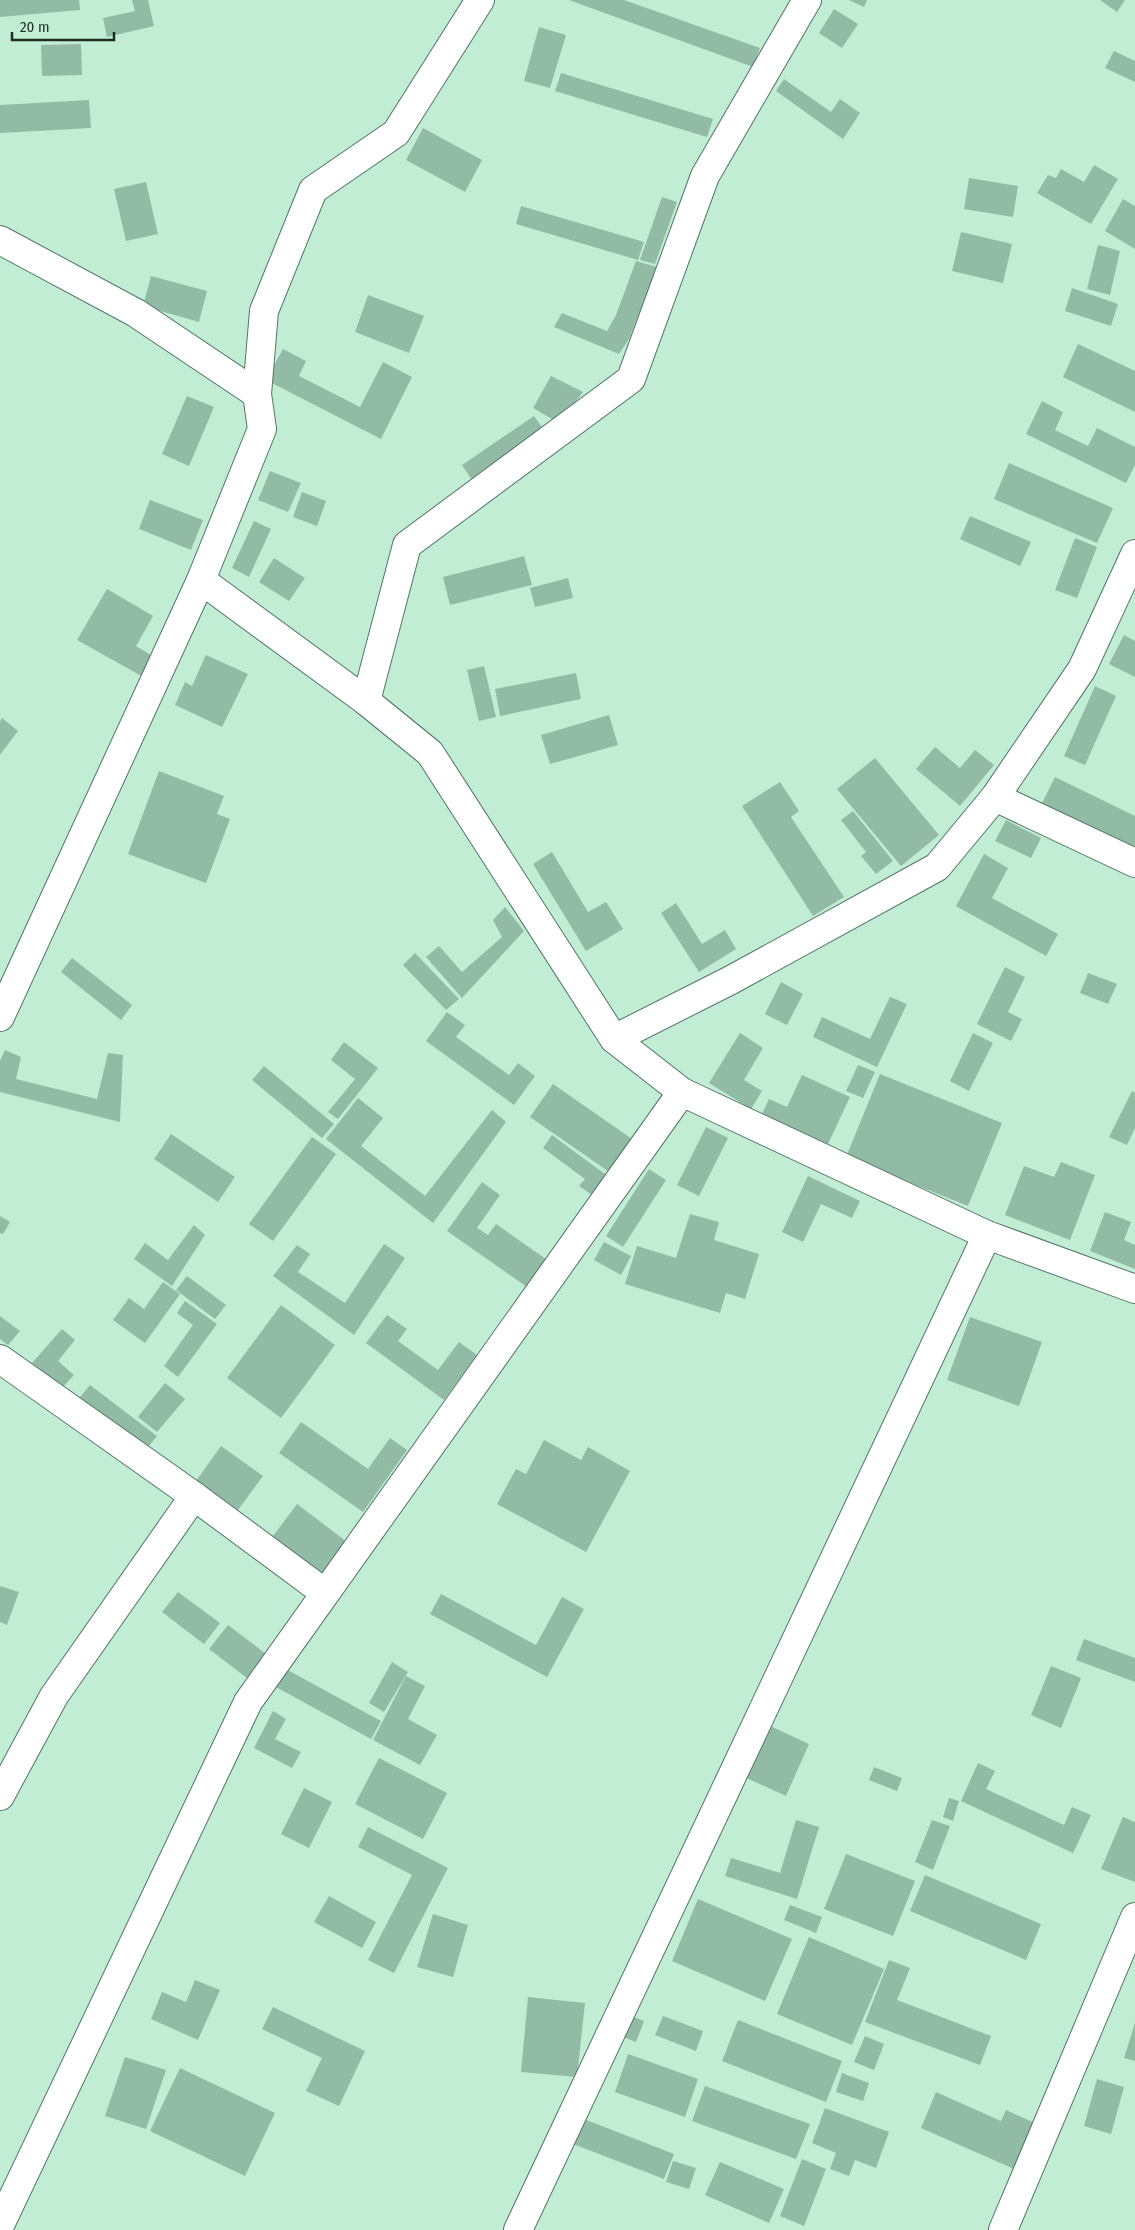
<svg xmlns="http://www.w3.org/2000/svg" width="1135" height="2230" viewBox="0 0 1135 2230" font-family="'Fira Sans Condensed',sans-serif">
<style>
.building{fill:#92bba5}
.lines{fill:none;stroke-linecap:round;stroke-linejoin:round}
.minor-casing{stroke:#4f7662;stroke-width:30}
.minor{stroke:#fff;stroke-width:28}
</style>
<rect width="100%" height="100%" fill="#c2edd5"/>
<!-- building -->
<g class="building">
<path d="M0,0H79L80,10L0,17Z"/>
<path d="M132,0H148L154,26L107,37L103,18L135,11Z"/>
<path d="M569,0H624L760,48L753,67Z"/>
<path d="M849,0H867L864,7Z"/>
<path d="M1100,0H1125L1117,12Z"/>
<path d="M834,9L858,24L842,48L819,33Z"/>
<path d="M539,27L566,35L550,88L524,81Z"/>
<path d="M81,44L82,75L42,76L41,45Z"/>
<path d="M1114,51L1135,61V82L1105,68Z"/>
<path d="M561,73L713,119L707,137L555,91Z"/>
<path d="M784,79L831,112L840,99L860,113L843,139L776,91Z"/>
<path d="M89,100L91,128L0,133V105Z"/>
<path d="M423,128L482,160L465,192L406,160Z"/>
<path d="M1094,165L1118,179L1091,224L1037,193L1048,175L1056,178L1061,169L1084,182Z"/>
<path d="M969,178L1018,186L1013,217L964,209Z"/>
<path d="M146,182L158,234L126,241L114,189Z"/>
<path d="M662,197L677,202L655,264L640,260Z"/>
<path d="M1123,199L1135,206V249L1105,231Z"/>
<path d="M521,206L644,242L638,260L516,224Z"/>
<path d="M961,232L1012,244L1003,283L952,271Z"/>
<path d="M1098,245L1120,251L1110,295L1087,289Z"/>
<path d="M636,261L657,267L629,339L619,354L554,327L562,313L607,331L616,315Z"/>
<path d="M151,276L207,291L199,322L143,306Z"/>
<path d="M1072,288L1118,304L1111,326L1065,311Z"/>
<path d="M368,295L424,316L409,353L355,332Z"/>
<path d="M1078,344L1135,371V412L1063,377Z"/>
<path d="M283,349L306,361L299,376L360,407L383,362L412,377L381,439L266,380Z"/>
<path d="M551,376L583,392L559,423L533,408Z"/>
<path d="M187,396L214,407L189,466L162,454Z"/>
<path d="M1042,401L1063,412L1055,430L1088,446L1097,428L1135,447V465L1126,483L1026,434Z"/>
<path d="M534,416L544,430L472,480L462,465Z"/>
<path d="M1009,463L1113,508L1097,543L994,499Z"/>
<path d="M270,471L301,483L288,512L258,500Z"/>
<path d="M302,492L326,501L317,526L293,517Z"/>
<path d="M150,500L203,520L191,550L139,529Z"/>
<path d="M970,516L1031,542L1020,566L960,539Z"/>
<path d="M254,521L271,529L249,577L232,568Z"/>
<path d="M1075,538L1097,547L1077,598L1055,590Z"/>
<path d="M524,556L532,585L450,605L443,577Z"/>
<path d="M274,558L305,578L289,601L259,582Z"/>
<path d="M568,578L573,598L535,607L530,588Z"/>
<path d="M107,589L153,616L136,646L156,658L145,678L77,640Z"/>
<path d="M1124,635L1135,641V677L1109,664Z"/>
<path d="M206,655L248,674L222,727L175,705L185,682L192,686Z"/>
<path d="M484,666L496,717L479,721L467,670Z"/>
<path d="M576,673L581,699L500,716L495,689Z"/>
<path d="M1095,686L1116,696L1085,765L1064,756Z"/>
<path d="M609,715L618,745L550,764L541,735Z"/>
<path d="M2,718L18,731L0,755V722Z"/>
<path d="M935,747L960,768L975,750L994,765L960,806L916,769Z"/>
<path d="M875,758L939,835L901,866L837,789Z"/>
<path d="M159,771L224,796L217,814L230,819L206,883L128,854Z"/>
<path d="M1055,777L1135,816V847L1042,803Z"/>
<path d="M780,782L799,811L791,817L844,897L813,916L742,806Z"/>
<path d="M853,811L893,861L876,874L861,856L866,852L841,820Z"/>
<path d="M1006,820L1041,838L1031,858L995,841Z"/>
<path d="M552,852L588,912L606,902L623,929L586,951L533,864Z"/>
<path d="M984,854L1008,868L992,898L1058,934L1046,956L956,906Z"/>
<path d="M676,903L702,944L725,930L736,949L699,972L661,913Z"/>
<path d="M505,907L524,931L462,998L426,957L439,946L462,972L502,937L493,920Z"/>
<path d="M415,953L459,999L446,1010L403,965Z"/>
<path d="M72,958L132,1005L121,1020L61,972Z"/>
<path d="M1005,967L1025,977L1008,1012L1022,1019L1011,1041L977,1024Z"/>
<path d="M1088,973L1117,984L1108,1004L1080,993Z"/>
<path d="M781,982L803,994L787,1025L765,1014Z"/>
<path d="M890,997L907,1004L877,1067L813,1037L822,1017L870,1039Z"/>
<path d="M447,1012L465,1025L456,1037L509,1075L518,1063L535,1076L514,1105L426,1041Z"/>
<path d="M740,1033L763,1048L744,1080L762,1091L751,1109L709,1083Z"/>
<path d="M973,1033L993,1043L969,1091L950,1081Z"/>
<path d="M344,1042L378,1068L338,1119L328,1112L355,1079L331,1060Z"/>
<path d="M5,1050L21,1057L16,1079L97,1099L108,1053L123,1055L120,1122L0,1092V1061Z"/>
<path d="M858,1065L875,1072L863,1098L846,1091Z"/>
<path d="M264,1066L334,1124L322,1138L252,1080Z"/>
<path d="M880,1074L1002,1123L968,1206L846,1157Z"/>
<path d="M802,1075L850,1097L827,1146L761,1116L769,1099L787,1107Z"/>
<path d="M553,1084L635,1141L612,1174L530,1117Z"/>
<path d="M1132,1091L1135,1093V1128L1127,1145L1109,1137Z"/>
<path d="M358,1098L383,1118L361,1146L425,1196L492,1110L506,1122L433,1223L326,1139Z"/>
<path d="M706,1127L728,1138L699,1196L677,1185Z"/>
<path d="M171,1134L235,1177L218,1202L154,1159Z"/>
<path d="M552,1135L609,1177L595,1197L579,1186L585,1179L543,1148Z"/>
<path d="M312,1137L336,1154L273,1241L249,1224Z"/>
<path d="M1061,1162L1095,1175L1070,1240L1005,1215L1024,1166L1054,1177Z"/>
<path d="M649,1169L666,1180L623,1247L606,1236Z"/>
<path d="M808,1176L860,1201L852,1218L821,1204L803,1242L782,1232Z"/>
<path d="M482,1182L500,1195L477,1228L488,1235L496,1224L546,1259L527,1287L447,1231Z"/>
<path d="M1105,1212L1131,1222L1124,1240L1135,1245V1269L1090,1251Z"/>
<path d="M690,1214L719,1222L714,1240L759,1254L745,1299L726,1293L720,1313L625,1284L637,1246L676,1258Z"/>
<path d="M0,1216L10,1222L3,1234L0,1233Z"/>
<path d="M194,1225L205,1235L172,1286L134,1259L145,1243L168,1260Z"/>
<path d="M604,1242L631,1256L621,1275L594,1260Z"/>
<path d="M384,1244L405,1258L354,1335L273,1276L297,1245L310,1254L298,1272L345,1303Z"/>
<path d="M187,1276L226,1305L215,1319L176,1290Z"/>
<path d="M163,1282L180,1294L145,1343L113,1320L129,1298L144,1309Z"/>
<path d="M185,1301L217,1324L178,1377L164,1366L193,1325L177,1313Z"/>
<path d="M281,1305L335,1345L281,1418L227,1378Z"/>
<path d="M387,1315L407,1329L398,1341L438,1370L459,1342L477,1355L444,1400L366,1343Z"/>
<path d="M0,1316L20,1331L8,1345L0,1339Z"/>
<path d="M970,1317L1042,1342L1019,1406L947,1380Z"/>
<path d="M62,1329L75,1340L58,1361L74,1375L62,1388L32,1363Z"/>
<path d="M165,1383L185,1399L157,1432L138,1417Z"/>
<path d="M90,1385L157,1436L144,1452L77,1401Z"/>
<path d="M301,1422L368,1469L390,1438L407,1450L363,1512L279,1453Z"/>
<path d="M544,1440L581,1460L588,1447L630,1471L586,1552L497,1504L516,1469L526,1474Z"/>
<path d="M221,1446L263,1476L238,1510L196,1481Z"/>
<path d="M297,1504L347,1542L323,1574L273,1536Z"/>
<path d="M0,1586L19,1592L7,1625L0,1622Z"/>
<path d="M178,1592L220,1623L204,1644L162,1612Z"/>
<path d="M441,1594L536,1645L562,1597L584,1609L547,1677L430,1614Z"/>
<path d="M228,1625L266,1654L247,1678L209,1649Z"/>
<path d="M1084,1639L1135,1658V1682L1076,1660Z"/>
<path d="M392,1662L408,1672L384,1712L369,1703Z"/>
<path d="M1051,1666L1081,1678L1061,1728L1031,1715Z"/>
<path d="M284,1668L381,1721L371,1739L274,1686Z"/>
<path d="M406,1676L425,1686L408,1719L437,1735L420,1765L373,1740Z"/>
<path d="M273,1711L286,1719L275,1739L301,1752L292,1768L254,1748Z"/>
<path d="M766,1724L809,1744L786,1796L742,1776Z"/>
<path d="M379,1758L447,1793L423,1839L355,1804Z"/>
<path d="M978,1763L995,1771L986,1789L1064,1825L1072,1807L1091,1815L1073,1853L961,1801Z"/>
<path d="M874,1767L902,1778L897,1791L869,1780Z"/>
<path d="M304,1788L332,1802L309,1848L281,1834Z"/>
<path d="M949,1798L959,1801L953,1821L943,1817Z"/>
<path d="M1123,1817L1135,1822V1882L1101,1869Z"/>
<path d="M796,1820L819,1827L797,1899L725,1876L731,1858L780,1873Z"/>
<path d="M932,1820L950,1826L933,1870L915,1862Z"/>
<path d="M368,1827L448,1868L394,1973L368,1960L412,1875L358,1847Z"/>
<path d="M846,1854L915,1881L893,1936L824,1909Z"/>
<path d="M925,1875L1041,1924L1026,1960L910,1911Z"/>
<path d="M329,1896L376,1922L362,1948L314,1922Z"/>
<path d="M698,1899L792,1939L765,2001L672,1961Z"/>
<path d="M790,1905L822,1917L816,1933L784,1920Z"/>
<path d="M433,1914L468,1925L453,1977L417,1967Z"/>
<path d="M809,1937L884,1969L852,2045L777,2014Z"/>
<path d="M889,1960L910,1968L897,2000L991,2036L980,2065L865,2022Z"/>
<path d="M195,1980L220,1990L198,2040L151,2019L162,1992L186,2002Z"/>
<path d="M528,1997L585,2003L577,2077L521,2072Z"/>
<path d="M273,2007L365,2051L339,2106L306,2091L322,2058L262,2029Z"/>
<path d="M631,2016L644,2021L636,2042L623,2037Z"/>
<path d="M663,2016L703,2031L696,2051L655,2035Z"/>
<path d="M738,2020L842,2061L826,2102L722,2061Z"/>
<path d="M1135,2023V2061L1124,2058Z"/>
<path d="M865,2036L884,2044L874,2070L854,2062Z"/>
<path d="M628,2054L698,2079L685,2117L615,2092Z"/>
<path d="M125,2057L166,2070L146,2129L105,2116Z"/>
<path d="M180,2068L275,2113L245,2176L150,2131Z"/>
<path d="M842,2073L869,2083L863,2101L836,2092Z"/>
<path d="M1097,2079L1124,2087L1111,2134L1084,2126Z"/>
<path d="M705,2086L810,2124L796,2159L692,2121Z"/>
<path d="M936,2092L1001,2121L1006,2110L1041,2126L1021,2172L921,2128Z"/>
<path d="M825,2108L889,2132L876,2168L855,2160L849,2176L830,2169L836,2153L812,2143Z"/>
<path d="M584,2119L674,2154L664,2179L573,2144Z"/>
<path d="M802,2159L826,2169L804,2226L780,2216Z"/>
<path d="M673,2161L696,2168L689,2189L666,2182Z"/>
<path d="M720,2162L784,2189L769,2223L705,2195Z"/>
</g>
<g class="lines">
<!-- minor casing -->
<g class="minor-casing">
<g id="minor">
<path d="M0,240L136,313L257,394"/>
<path d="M201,580L366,701L430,753L614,1039L682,1092L987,1235L1135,1289"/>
<path d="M366,701L407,545L631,379L705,176L807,0"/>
<path d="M995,797L1135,863"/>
<path d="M0,1017L201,580L262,429L257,394L264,311L313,190L396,133L480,0"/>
<path d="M614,1039L731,980L937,867L995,797L1082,669L1135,554"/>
<path d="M0,1359L194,1496L325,1593"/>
<path d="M0,1796L54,1696L194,1496"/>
<path d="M0,2225L248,1702L682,1092"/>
<path d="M518,2230L987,1235"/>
<path d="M1003,2230L1135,1917"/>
</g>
</g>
<!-- minor -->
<use href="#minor" class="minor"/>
</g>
<!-- scale -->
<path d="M12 32v8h102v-8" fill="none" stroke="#1c2c23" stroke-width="2.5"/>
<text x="20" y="32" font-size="15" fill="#1c2c23" stroke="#c2edd5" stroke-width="4" paint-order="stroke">20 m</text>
</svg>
